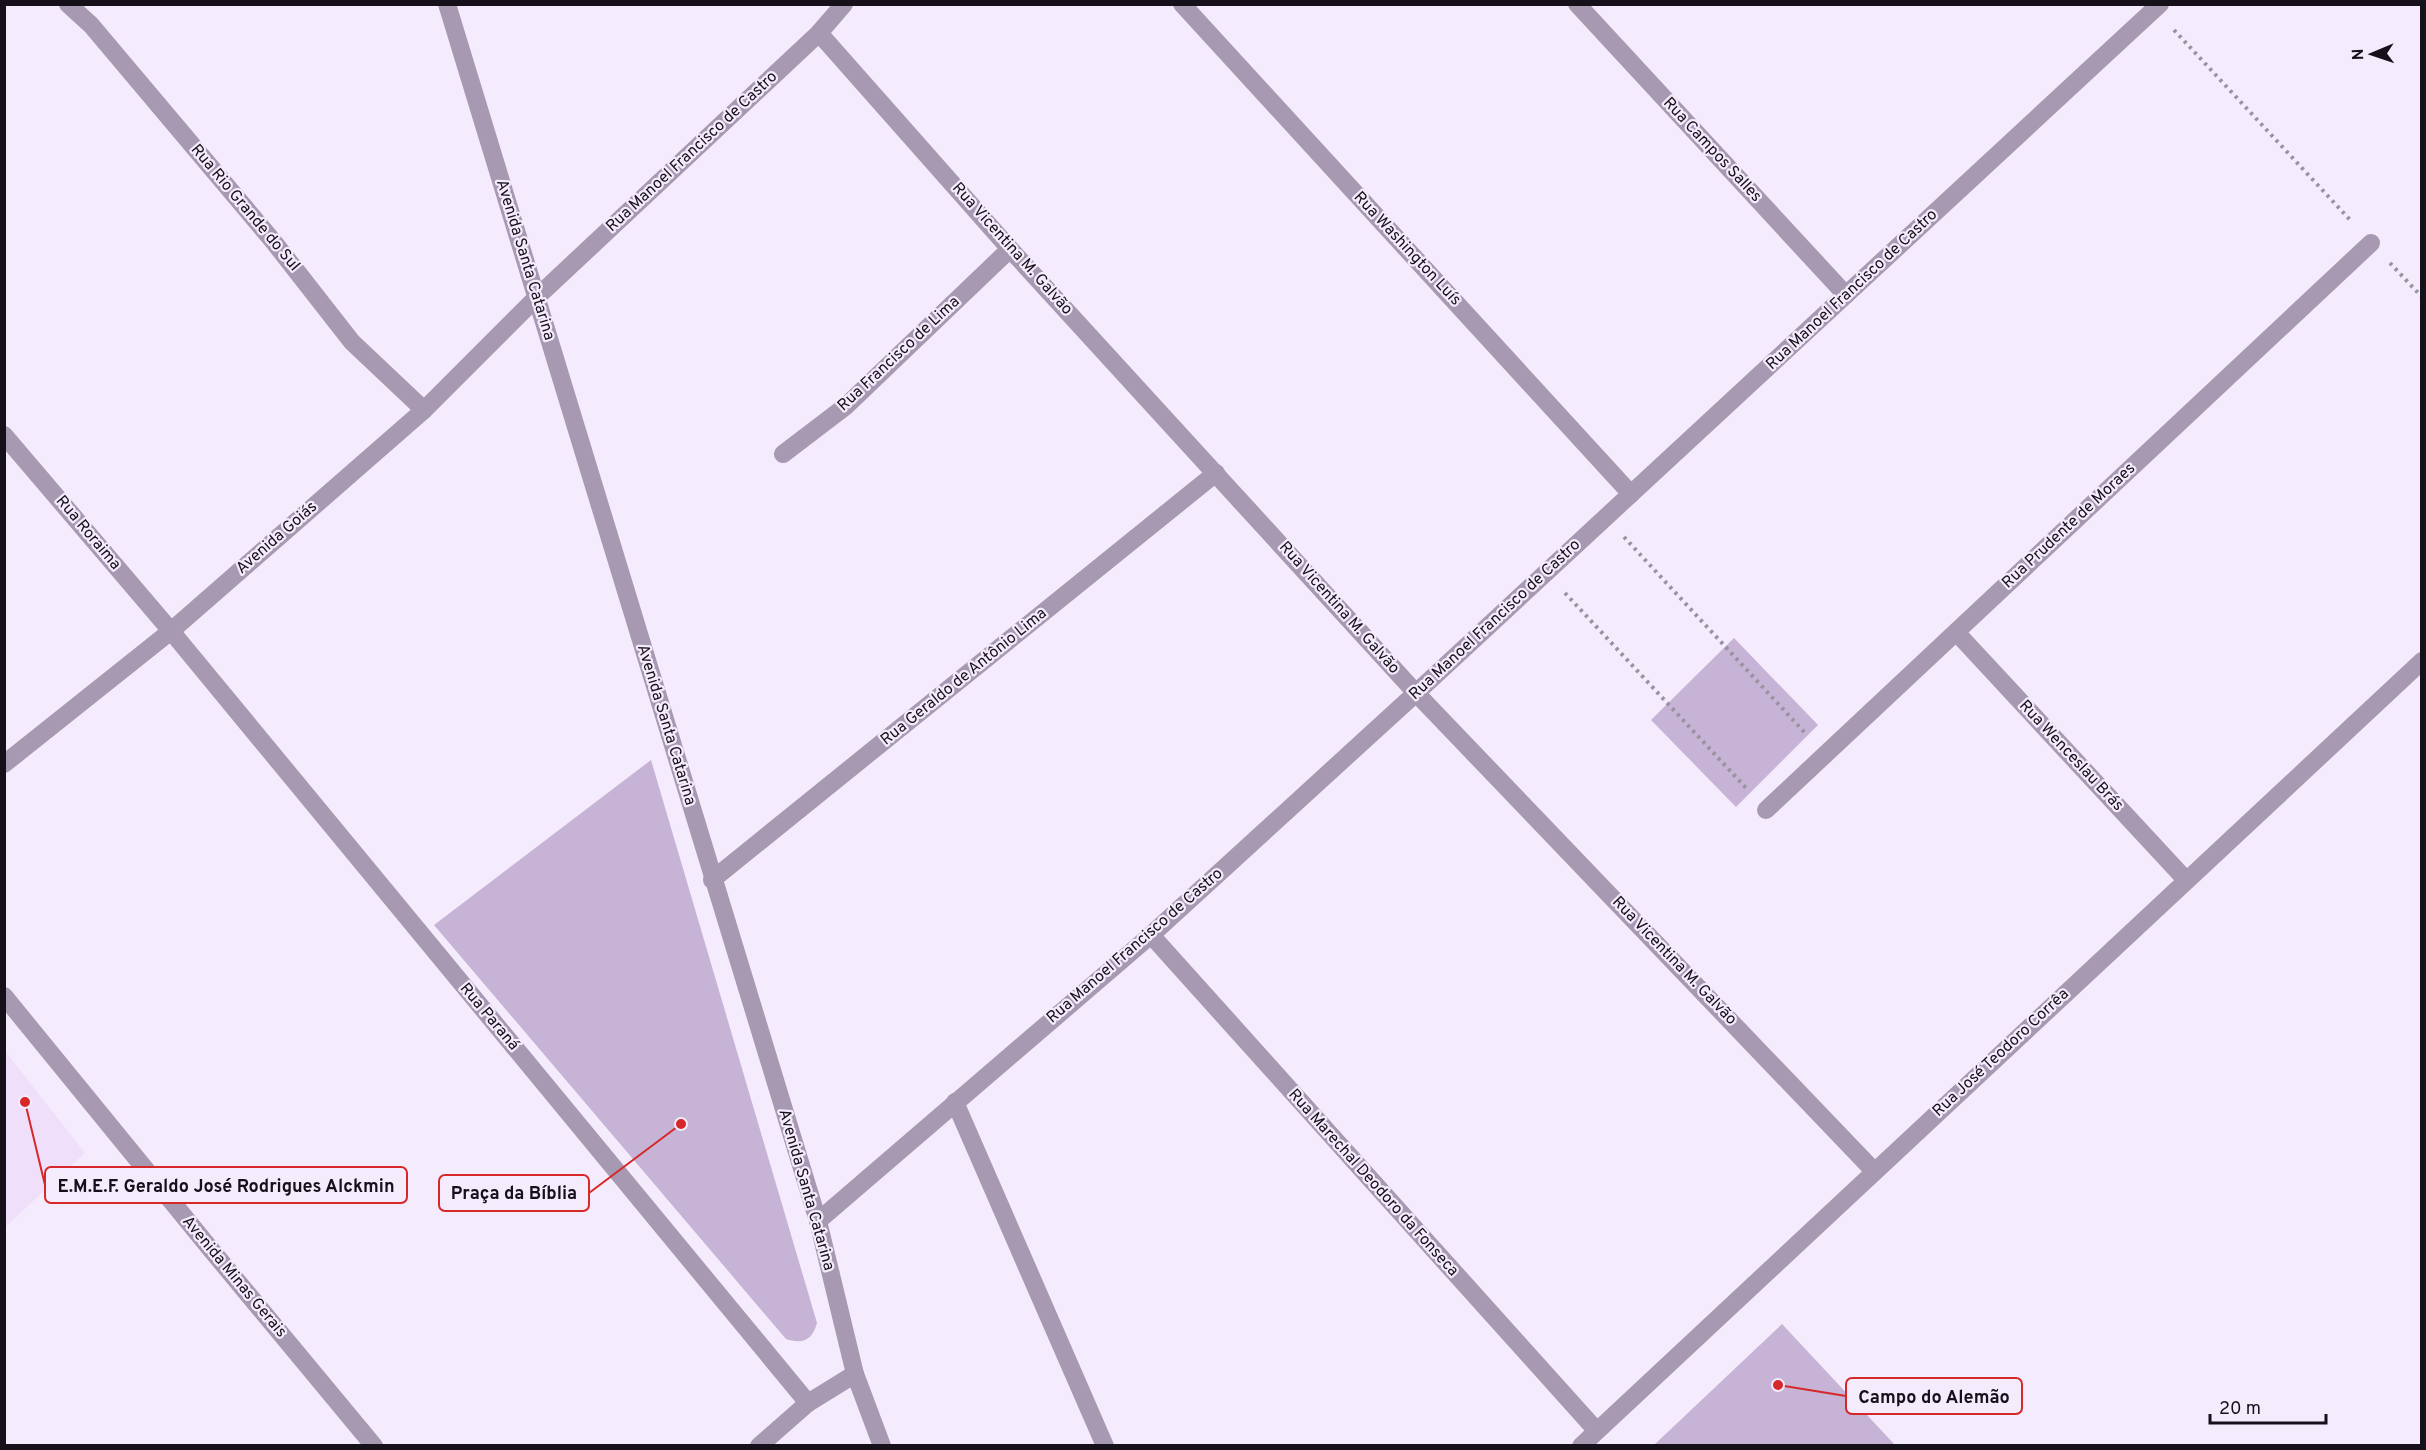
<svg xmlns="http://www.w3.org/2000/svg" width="2426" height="1450" viewBox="0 0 2426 1450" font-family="Overpass,sans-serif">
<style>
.built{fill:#efdffb}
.green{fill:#c6b3d5}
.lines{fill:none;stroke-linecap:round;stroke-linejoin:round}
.path{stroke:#9992a0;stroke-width:4;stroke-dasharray:3 4.5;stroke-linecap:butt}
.minor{stroke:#a799b2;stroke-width:18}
.labels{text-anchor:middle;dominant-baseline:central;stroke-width:4.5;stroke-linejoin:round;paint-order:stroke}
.street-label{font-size:16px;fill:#151019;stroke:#f4ebfc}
.leader{fill:none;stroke:#d62828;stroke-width:2}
.callout-dot{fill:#d62828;stroke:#f4ebfc;stroke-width:2}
.callout{fill:#f4ebfc;stroke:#d62828;stroke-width:2}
.callout-label{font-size:18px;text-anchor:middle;font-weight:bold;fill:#151019}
</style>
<rect width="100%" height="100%" fill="#f4ebfc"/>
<!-- built -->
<path class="built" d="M5,1051L85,1153L5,1227Z"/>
<!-- green -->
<g class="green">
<path d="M1734,638L1818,725L1736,807L1651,720Z"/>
<path d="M651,760L817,1323C812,1341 802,1344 786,1339L434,925Z"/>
<path d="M1782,1324L1895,1445H1654Z"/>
</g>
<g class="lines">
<!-- path -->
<g class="path">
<path d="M2174,30L2352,222"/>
<path d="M2390,263L2422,297"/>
<path d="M1624,537L1806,734"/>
<path d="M1565,593L1748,790"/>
</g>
<!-- minor -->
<g class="minor">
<path d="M68,4L91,25L273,241L352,342L424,410"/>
<path d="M447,4L818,1221L855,1374L882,1446"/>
<path d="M1182,4L1631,494"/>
<path d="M1577,4L1846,295"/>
<path d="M819,33L1010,249L1416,693L1874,1171"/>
<path d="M4,435L171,631L808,1403"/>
<path d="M783,454L846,406L1010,249"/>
<path d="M1956,632L2186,880"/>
<path d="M4,764L171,631L424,410L537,297L819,33L844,4"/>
<path d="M1766,810L2371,243"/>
<path d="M712,880L1216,473"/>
<path d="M1151,935L1596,1430"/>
<path d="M4,996L213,1252L374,1446"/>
<path d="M955,1102L1105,1446"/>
<path d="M818,1221L1151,935L1416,693L2160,4"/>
<path d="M759,1446L808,1403L855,1374"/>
<path d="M1581,1446L2422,661"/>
</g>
</g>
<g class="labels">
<!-- street labels -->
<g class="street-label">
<text transform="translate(1712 150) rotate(47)">Rua Campos Salles</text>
<text transform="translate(692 152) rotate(-43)">Rua Manoel Francisco de Castro</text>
<text transform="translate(245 208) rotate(50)">Rua Rio Grande do Sul</text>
<text transform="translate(1012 249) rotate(48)">Rua Vicentina M. Galvão</text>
<text transform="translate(1407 249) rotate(47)">Rua Washington Luís</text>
<text transform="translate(525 260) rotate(73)">Avenida Santa Catarina</text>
<text transform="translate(1852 290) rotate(-43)">Rua Manoel Francisco de Castro</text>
<text transform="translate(899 354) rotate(-43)">Rua Francisco de Lima</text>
<text transform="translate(2069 526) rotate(-43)">Rua Prudente de Moraes</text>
<text transform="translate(88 533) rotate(50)">Rua Roraima</text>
<text transform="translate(277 538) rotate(-41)">Avenida Goiás</text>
<text transform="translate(1339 608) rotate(48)">Rua Vicentina M. Galvão</text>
<text transform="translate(1495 620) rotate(-43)">Rua Manoel Francisco de Castro</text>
<text transform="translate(964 677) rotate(-39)">Rua Geraldo de Antônio Lima</text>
<text transform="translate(666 725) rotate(73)">Avenida Santa Catarina</text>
<text transform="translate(2071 756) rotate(47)">Rua Wenceslau Brás</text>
<text transform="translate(1135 946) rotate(-41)">Rua Manoel Francisco de Castro</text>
<text transform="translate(1674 961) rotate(46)">Rua Vicentina M. Galvão</text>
<text transform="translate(489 1017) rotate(50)">Rua Paraná</text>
<text transform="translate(2001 1053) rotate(-43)">Rua José Teodoro Corrêa</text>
<text transform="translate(1373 1183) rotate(48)">Rua Marechal Deodoro da Fonseca</text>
<text transform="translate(806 1190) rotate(74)">Avenida Santa Catarina</text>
<text transform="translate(234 1277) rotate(50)">Avenida Minas Gerais</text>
</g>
</g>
<!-- callouts -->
<path class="leader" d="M25 1102L45 1185M681 1124L589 1193M1778 1385L1846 1396"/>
<g class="callout-dot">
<circle cx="25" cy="1102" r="6"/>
<circle cx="681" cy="1124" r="6"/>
<circle cx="1778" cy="1385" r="6"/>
</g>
<g class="callout">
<rect x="45" y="1167" width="362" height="36" rx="6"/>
<rect x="439" y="1175" width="150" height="36" rx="6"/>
<rect x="1846" y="1378" width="176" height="36" rx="6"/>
</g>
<g class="callout-label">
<text x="226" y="1192">E.M.E.F. Geraldo José Rodrigues Alckmin</text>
<text x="514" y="1199">Praça da Bíblia</text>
<text x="1934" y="1403">Campo do Alemão</text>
</g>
<!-- border -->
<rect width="2426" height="1450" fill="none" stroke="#151019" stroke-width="12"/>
<!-- north arrow -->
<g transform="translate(2372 54) rotate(268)" stroke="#f4ebfc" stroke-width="4.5" paint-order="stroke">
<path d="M0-4.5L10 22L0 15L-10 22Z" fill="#151019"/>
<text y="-9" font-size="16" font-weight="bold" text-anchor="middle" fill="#151019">N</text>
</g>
<!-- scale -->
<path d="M2210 1414v9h116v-9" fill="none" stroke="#151019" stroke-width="3"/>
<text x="2219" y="1414" font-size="18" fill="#151019" stroke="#f4ebfc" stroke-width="4.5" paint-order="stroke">20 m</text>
</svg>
